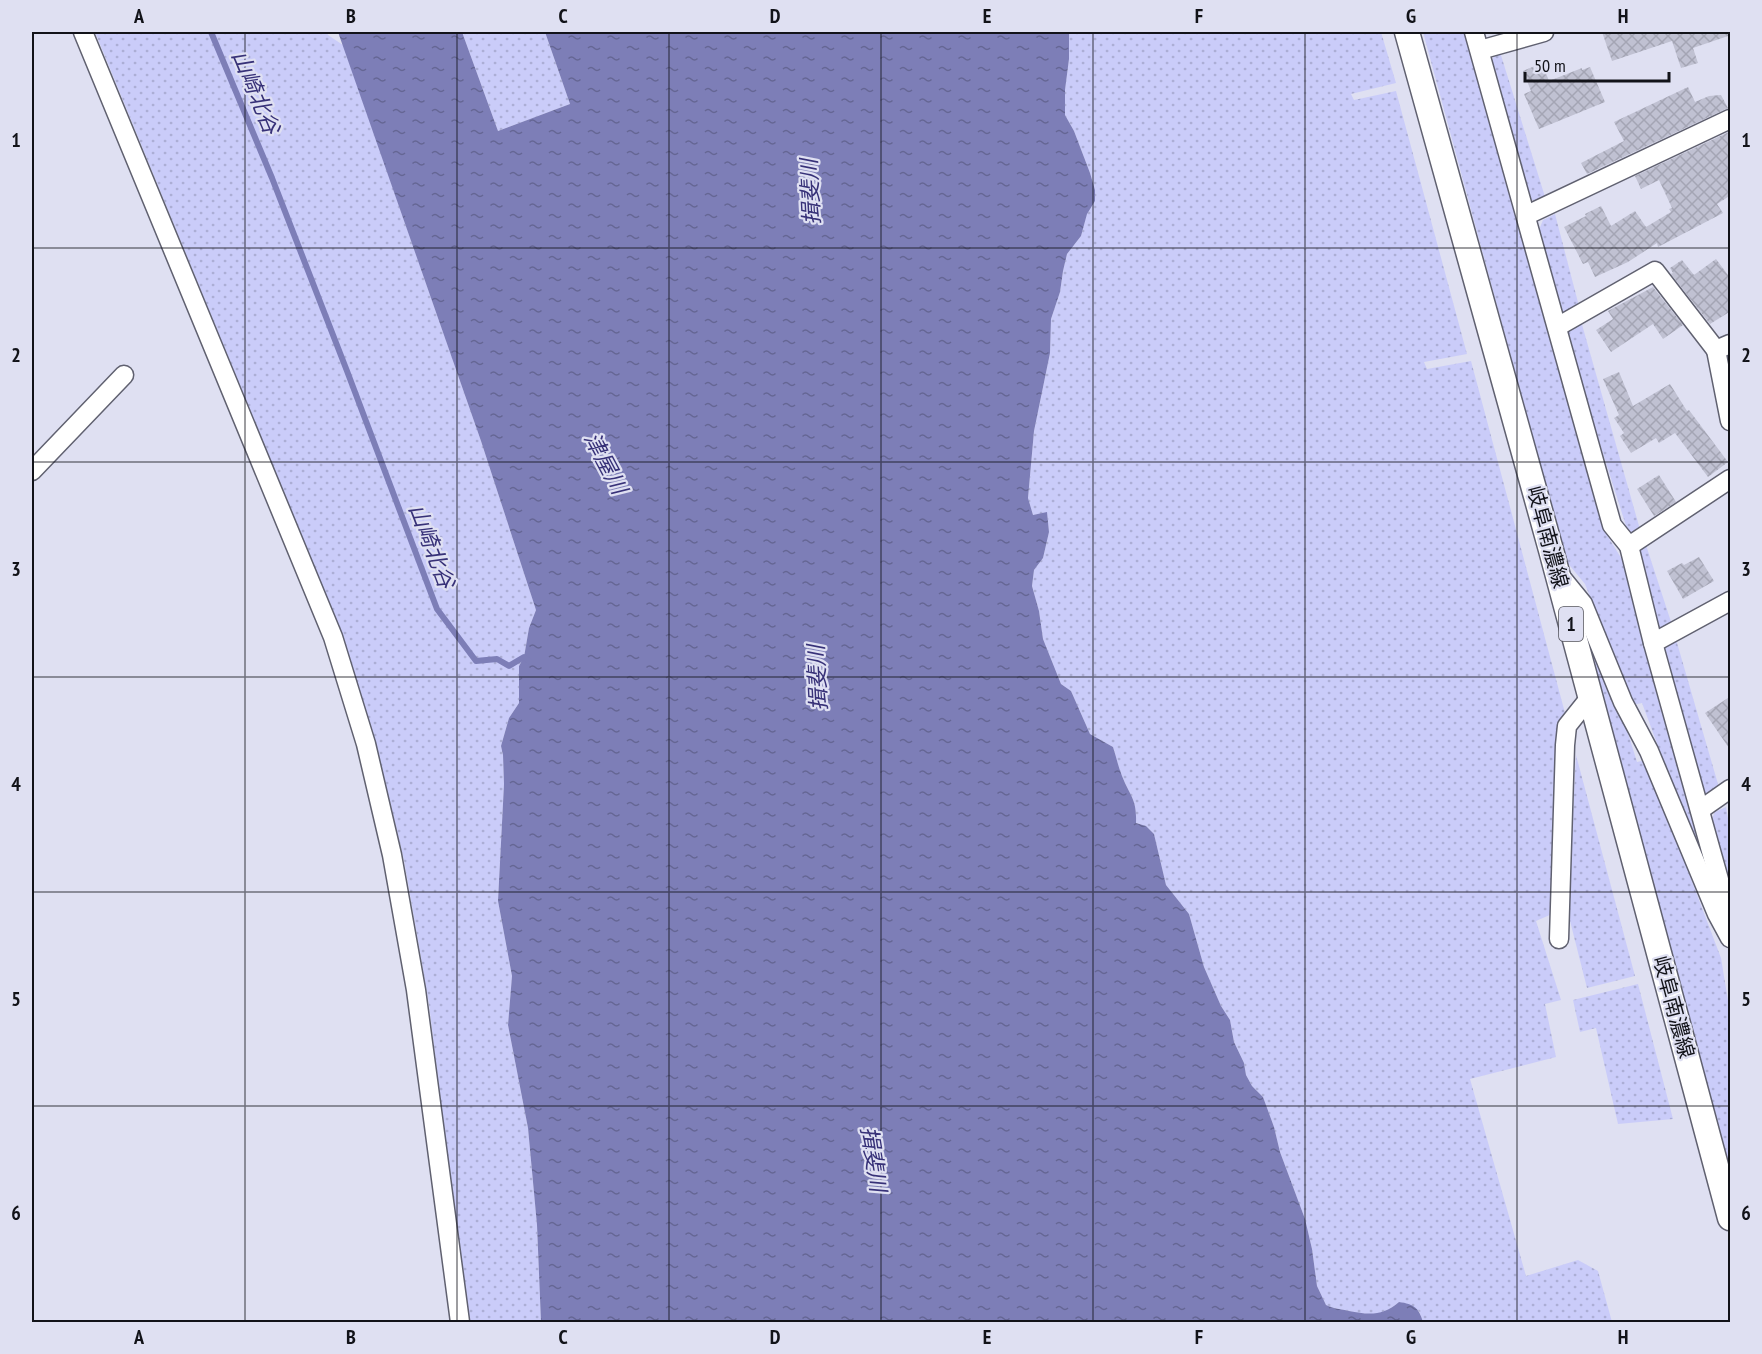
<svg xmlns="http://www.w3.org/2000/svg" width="1762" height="1354" viewBox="0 0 1762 1354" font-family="'PT Sans Narrow','Noto Sans JP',sans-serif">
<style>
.grass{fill:url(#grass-dots)}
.water{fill:url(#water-ripples)}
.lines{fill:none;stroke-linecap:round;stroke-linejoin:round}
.stream{stroke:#7d7eb7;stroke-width:6}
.building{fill:url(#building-cross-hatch)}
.minor-casing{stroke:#606170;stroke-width:21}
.major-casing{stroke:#606170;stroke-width:27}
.minor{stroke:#fff;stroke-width:18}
.major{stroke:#fff;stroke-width:24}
.grid{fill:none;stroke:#121319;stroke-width:1.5;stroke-opacity:0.55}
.labels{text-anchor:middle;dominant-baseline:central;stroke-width:4.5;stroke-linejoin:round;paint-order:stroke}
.shield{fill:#dfe0f2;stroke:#50505a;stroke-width:1.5}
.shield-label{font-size:20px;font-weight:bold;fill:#121319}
.street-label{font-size:21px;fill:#121319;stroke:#dfe0f2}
.water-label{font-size:22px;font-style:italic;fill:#373178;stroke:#dfe0f2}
.neatline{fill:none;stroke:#121319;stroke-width:2}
.grid-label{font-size:20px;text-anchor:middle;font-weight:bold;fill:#121319}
</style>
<defs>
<pattern id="grass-dots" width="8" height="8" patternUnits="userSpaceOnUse" patternTransform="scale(1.5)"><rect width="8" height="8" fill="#caccf9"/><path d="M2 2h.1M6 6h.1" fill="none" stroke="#acaed5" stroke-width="1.8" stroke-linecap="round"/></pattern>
<pattern id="water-ripples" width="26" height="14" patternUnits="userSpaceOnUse" patternTransform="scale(1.5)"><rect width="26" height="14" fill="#7d7eb7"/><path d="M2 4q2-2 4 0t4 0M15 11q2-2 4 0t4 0" fill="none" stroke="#656694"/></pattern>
<pattern id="building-cross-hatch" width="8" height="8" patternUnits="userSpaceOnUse" patternTransform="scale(1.5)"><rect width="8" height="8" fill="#c0c1d2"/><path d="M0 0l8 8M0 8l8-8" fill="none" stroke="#a4a5b4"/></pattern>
</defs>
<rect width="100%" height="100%" fill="#dfe0f2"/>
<!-- grass -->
<g class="grass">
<path d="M95,32H327L328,35L343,45L481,441L536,610L529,628L524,657L519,666V703L509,718L501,746L503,755L504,784L498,901L512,976L508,1025L528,1128L537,1225L541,1322H467L429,1004L404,860L377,748L340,630Z"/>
<path d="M462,32H545L570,104L498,131Z"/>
<path d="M1069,32H1381L1396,83L1351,94L1354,100L1396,91L1467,354L1424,362L1427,369L1471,361L1565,713L1556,743L1552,914L1536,921L1561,1000L1545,1004L1556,1057L1470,1079L1526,1276L1578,1260L1598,1271L1612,1322H1423L1419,1311L1399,1302C1383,1316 1369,1316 1349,1311C1341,1309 1334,1309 1326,1305L1317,1286L1312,1249L1305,1219L1280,1152L1274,1127L1263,1097L1252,1086L1246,1075L1244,1063L1234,1042L1230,1020L1221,1006L1204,967L1189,914L1166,885L1154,834L1146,826L1136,823C1137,800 1130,795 1122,776C1118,767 1116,756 1113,747L1090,734L1071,691L1061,684L1043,639L1039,611L1032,586L1034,570L1043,558L1049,532L1047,513L1033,515L1028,498L1034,431L1050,353L1051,319L1060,292L1063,271L1067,254L1081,236L1087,213L1095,201V190L1090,173L1074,131L1065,115V90L1069,59Z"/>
<path d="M1423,32H1466L1605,532L1623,561L1719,908H1718L1642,703L1632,705L1585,584L1566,561Z"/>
<path d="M1500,52L1546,200H1531L1492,60L1495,54Z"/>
<path d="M1555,214L1580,310L1570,314L1561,311L1539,230L1543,220Z"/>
<path d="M1581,321L1641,533L1636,535L1628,532L1566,337L1568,328Z"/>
<path d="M1646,545L1673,628L1665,632L1656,628L1639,548Z"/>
<path d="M1580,615L1615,692L1637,762L1646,760L1721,958L1730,1013V1177Z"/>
<path d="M1675,636L1720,791L1705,797L1663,650L1665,645Z"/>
<path d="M1576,755L1635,976L1587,988L1568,913Z"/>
<path d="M1726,807L1730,830V901L1710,823L1715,812Z"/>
<path d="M1638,984L1673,1119L1618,1124L1596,1028L1580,1032L1573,1000Z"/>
</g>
<!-- water -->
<path class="water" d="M338,32H462L498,131L570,104L545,32H1069V59L1065,90V115L1074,131L1090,173L1095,190V201L1087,214L1081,236L1067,254L1063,271L1060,292L1051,319L1050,353L1034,431L1028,498L1033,515L1047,512L1049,532L1043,558L1034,570L1032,586L1039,611L1043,639L1061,684L1071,691L1090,734L1113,747C1116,756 1118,766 1122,776C1130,796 1137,799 1136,823L1146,826L1154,834L1166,885L1189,914L1204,967L1221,1006L1230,1020L1234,1042L1244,1063L1246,1075L1252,1086L1263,1097L1274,1127L1280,1152L1305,1219L1312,1249L1317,1286L1326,1305C1334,1309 1341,1309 1349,1311C1369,1315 1383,1316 1399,1302C1414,1304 1419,1308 1423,1322H541L537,1225L528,1128L508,1025L512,976L498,901L504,784L503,755L501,746L509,718L519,703V666L524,657L529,628L536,610L481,441Z"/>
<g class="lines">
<!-- stream -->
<path class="stream" d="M211,32L272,178L347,371L437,609L476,661L497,659L509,666L524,657L529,661"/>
</g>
<!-- building -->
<g class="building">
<path d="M1602,32H1731V35L1693,48L1698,63L1681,68L1672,41L1612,61Z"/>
<path d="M1542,63L1549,81L1582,68V70L1590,67L1605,102L1539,129L1524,94L1531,91L1523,71Z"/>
<path d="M1688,87L1695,102L1709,96L1721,95L1728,108L1587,174L1581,163L1624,141L1614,122Z"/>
<path d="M1731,131V195L1717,204L1723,213L1658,247L1657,243L1628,262L1595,277L1588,262L1583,264L1564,227L1586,216L1585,214L1601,206L1611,226L1635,211L1646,227L1671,212L1669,209L1672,208L1659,180L1641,189L1635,176Z"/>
<path d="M1716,259L1731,279V311L1710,324L1671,274L1673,273L1670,268L1682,260L1694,275Z"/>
<path d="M1653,287L1683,325L1663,339L1653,324L1611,352L1596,330L1613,319L1608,311Z"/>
<path d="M1619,372L1633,406L1670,384L1687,411L1689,410L1728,462L1708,477L1675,433L1659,443L1656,438L1631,453L1620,436L1624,433L1614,418L1619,415L1603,379Z"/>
<path d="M1659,475L1676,502L1654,516L1637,489Z"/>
<path d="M1699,557L1714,581L1683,599L1667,571L1682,563L1684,565Z"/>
<path d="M1731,696V751L1705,713Z"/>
</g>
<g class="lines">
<!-- minor casing -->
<g class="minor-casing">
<g id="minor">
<path d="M83,32L333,637L366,744L392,855L416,990L460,1322"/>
<path d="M1474,32L1612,525L1629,546L1653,643L1730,919"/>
<path d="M1480,50L1544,32"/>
<path d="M1527,215L1730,119"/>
<path d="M1557,327L1655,271L1716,350"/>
<path d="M1730,344L1716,350L1730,421"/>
<path d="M32,471L124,375"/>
<path d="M1629,546L1730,479"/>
<path d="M1561,577L1583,604L1623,702L1649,751L1717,914L1730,938"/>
<path d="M1653,643L1730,601"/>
<path d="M1700,810L1730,789"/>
<path d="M1559,939L1565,745L1567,726L1591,696"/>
</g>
</g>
<!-- major casing -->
<g class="major-casing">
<path id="major" d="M1407,32L1551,550L1730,1218"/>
</g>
<!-- minor -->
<use href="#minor" class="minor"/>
<!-- major -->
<use href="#major" class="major"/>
</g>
<!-- grid -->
<path class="grid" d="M245,32V1322M457,32V1322M669,32V1322M881,32V1322M1093,32V1322M1305,32V1322M1517,32V1322M32,248H1730M32,462H1730M32,677H1730M32,892H1730M32,1106H1730"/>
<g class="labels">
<!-- shield labels -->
<rect class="shield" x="1559" y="607" width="24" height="34" rx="4.5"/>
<g class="shield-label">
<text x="1571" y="624">1</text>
</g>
<!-- street labels -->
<g class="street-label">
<text transform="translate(1548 537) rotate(75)">岐阜南濃線</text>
<text transform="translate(1674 1007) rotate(75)">岐阜南濃線</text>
</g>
<!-- water labels -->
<g class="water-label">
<text transform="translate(256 92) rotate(67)">山崎北谷</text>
<text transform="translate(810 192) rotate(-93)">揖斐川</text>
<text transform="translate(606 463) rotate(62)">津屋川</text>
<text transform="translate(432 546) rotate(69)">山崎北谷</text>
<text transform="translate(817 678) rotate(-93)">揖斐川</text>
<text transform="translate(874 1159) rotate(81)">揖斐川</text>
</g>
</g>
<!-- border -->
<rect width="1762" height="1354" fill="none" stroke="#dfe0f2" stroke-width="66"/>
<!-- scale -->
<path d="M1525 72v9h144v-9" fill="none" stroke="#121319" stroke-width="3"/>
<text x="1534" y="72" font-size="18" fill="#121319" stroke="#dfe0f2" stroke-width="4.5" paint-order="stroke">50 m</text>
<rect x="33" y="33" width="1696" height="1288" class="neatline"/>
<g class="grid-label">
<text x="139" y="23">A</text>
<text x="351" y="23">B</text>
<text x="563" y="23">C</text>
<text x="775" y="23">D</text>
<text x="987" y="23">E</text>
<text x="1199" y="23">F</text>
<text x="1411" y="23">G</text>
<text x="1623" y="23">H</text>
<text x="16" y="147">1</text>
<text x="1746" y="147">1</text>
<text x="16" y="362">2</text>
<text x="1746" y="362">2</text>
<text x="16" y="576">3</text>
<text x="1746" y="576">3</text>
<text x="16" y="791">4</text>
<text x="1746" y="791">4</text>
<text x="16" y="1006">5</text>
<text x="1746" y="1006">5</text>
<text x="16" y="1220">6</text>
<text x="1746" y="1220">6</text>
<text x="139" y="1344">A</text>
<text x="351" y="1344">B</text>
<text x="563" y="1344">C</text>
<text x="775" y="1344">D</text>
<text x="987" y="1344">E</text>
<text x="1199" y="1344">F</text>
<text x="1411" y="1344">G</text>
<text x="1623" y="1344">H</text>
</g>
</svg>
